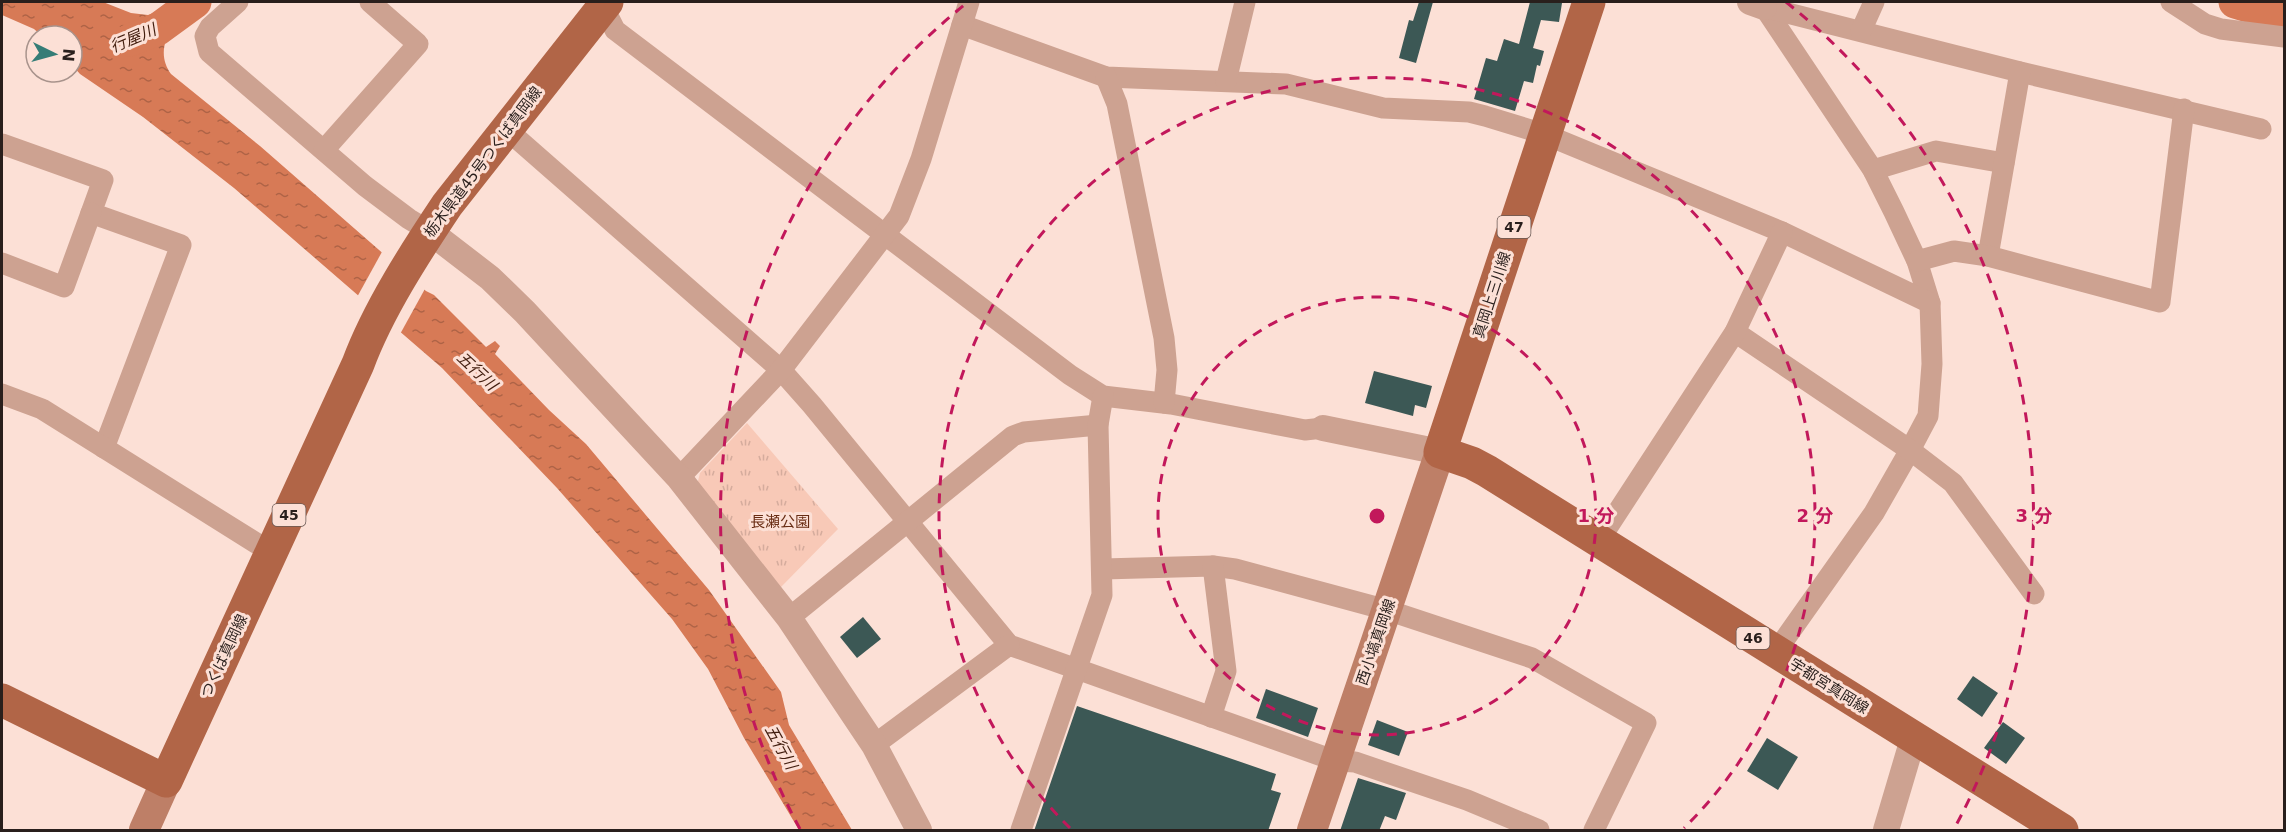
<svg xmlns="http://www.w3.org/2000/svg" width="2286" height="832" viewBox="0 0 2286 832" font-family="'DejaVu Sans','Noto Sans JP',sans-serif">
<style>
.park{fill:url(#park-tufts)}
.water{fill:url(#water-ripples)}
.pier{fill:#fce0d6}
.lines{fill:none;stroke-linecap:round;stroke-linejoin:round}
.river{stroke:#d77a56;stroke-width:33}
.building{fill:#3c5855}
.minor{stroke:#cda291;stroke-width:21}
.tertiary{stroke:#cda291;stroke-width:26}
.secondary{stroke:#be7f67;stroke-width:30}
.primary{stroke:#b16547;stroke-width:33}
.ring{fill:none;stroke:#c2185b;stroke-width:3;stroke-dasharray:10 8}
.labels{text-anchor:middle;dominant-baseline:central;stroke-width:6;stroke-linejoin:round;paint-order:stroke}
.shield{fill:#fce0d6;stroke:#685954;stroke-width:1.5}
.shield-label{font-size:14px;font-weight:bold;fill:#291f1c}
.street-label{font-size:15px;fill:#291f1c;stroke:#fce0d6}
.park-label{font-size:15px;fill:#692d14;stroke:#fce0d6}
.water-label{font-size:16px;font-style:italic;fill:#421d0e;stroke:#fce0d6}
.centre{fill:#c2185b;stroke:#fce0d6;stroke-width:3}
.ring-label{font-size:18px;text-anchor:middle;font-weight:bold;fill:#c2185b;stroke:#fce0d6;stroke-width:6;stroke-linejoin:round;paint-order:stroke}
</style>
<defs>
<pattern id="park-tufts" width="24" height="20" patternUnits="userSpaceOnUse" patternTransform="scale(1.5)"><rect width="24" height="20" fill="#f8c9b7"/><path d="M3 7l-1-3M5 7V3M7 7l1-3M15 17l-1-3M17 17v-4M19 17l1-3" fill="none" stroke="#d5ac9d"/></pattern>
<pattern id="water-ripples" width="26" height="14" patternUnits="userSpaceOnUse" patternTransform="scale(1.5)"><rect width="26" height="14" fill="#d77a56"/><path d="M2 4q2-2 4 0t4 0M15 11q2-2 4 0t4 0" fill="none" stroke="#ae6346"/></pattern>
</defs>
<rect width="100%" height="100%" fill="#fce0d6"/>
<!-- park -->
<path class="park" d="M747,423L838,529L781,587L697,485L700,473Z"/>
<!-- water -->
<path class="water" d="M2,2H103L131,13L148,15L161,10L174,27C162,41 160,59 171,74L260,146L426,291L434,295L486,347L495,341L500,346L495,354L549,410L586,444L709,590L781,692L789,725L852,830H799L744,738L708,669L672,619L557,488L442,368L234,188L143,117L80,74L72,65V36H42L34,29L2,15Z"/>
<!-- pier -->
<path class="pier" d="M383,250L426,287L399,336L356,299Z"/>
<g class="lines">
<!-- river -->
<g class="river">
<path d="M2235,2L2284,17"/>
<path d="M130,40L158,29L195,2"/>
</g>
</g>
<!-- building -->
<g class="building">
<path d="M1419,2H1433L1416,63L1399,58L1409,20L1413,21Z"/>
<path d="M1530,2L1562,3L1559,22L1541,20L1533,48L1544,51L1540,66L1537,65L1533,83L1524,81L1515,111L1474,99L1486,58L1497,61L1504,39L1519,44Z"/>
<path d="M1374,371L1432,386L1426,408L1415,405L1413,416L1365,403Z"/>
<path d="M863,617L881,639L857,658L840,637Z"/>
<path d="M1973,676L1998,693L1982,717L1957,699Z"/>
<path d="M1266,689L1318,708L1308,737L1256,718Z"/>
<path d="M1077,706L1276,774L1271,790L1281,793L1268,831H1034Z"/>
<path d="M1377,720L1408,732L1399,756L1368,745Z"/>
<path d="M2003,722L2025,738L2006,764L1984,748Z"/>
<path d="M1767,738L1798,757L1778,790L1747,771Z"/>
<path d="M1358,778L1406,793L1396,820L1385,816L1379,831H1340Z"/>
</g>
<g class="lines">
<!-- minor -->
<g class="minor">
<path d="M238,2L210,27L205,36L209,52L365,186L409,219L429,231"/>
<path d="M2171,2L2205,24L2221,29L2284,37"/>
<path d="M603,6L615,30L1070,375L1103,396L1171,404L1305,430L1323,428"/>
<path d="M1764,7L1873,170L1894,212L1917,261L1930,303L1932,364L1928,416L1910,450L1874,513L1775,653"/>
<path d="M1764,7L2020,72L2261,129"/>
<path d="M962,25L1106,77L1286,84L1383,108L1469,112L1485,116L1544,134L1782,232L1930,303"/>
<path d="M1861,31L1874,2"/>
<path d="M1106,77L1117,104L1164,338L1167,370L1164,403"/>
<path d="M1226,81L1245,2"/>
<path d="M506,129L781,370L812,405L1009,645L1336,761L1355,762L1467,800L1539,830"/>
<path d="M2,144L103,180L91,213L181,245L104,448"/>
<path d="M324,150L418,44L370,2"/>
<path d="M1873,170L1936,151L2004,163"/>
<path d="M1988,256L2020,72"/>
<path d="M1917,261L1954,251L1988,256L2160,302L2184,109"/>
<path d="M2,263L64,287L91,213"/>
<path d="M1735,332L1910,450L1953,483L2034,594"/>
<path d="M2,394L42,409L256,543L272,551"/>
<path d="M679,478L781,370L899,216L921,159L969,2"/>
<path d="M1598,542L1735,332L1782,232"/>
<path d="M1103,569L1213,566L1235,569L1387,610L1532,658L1646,723L1594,830"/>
<path d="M789,618L1013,436L1024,432L1098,425"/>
<path d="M1211,717L1226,671L1213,566"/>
<path d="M874,745L1009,645"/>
<path d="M1021,830L1102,595L1098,425L1103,396"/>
</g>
<!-- tertiary -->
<g class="tertiary">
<path d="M1750,2L1764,7"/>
<path d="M429,231L490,278L525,312L679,478L789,618L874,745L919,830"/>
<path d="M1323,428L1440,452"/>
<path d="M1886,830L1913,739"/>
</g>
<!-- secondary -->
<g class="secondary">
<path d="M144,830L166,781"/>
<path d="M1312,830L1440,452"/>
</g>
<!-- primary -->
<g class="primary">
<path d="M1589,2L1440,452L1472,463L1487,471L2062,830"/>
<path d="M2,700L166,781L358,364C378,310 415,253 447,205L607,2"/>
</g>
</g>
<!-- distance rings -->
<g class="ring">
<circle cx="1377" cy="516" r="219"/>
<path d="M1070 828A438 438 0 1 1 1684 828"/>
<path d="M800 829A657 657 0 0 1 968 2M1786 2A657 657 0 0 1 1954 829"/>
</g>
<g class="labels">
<!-- shield labels -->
<g class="shield">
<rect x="1497.5" y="216" width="33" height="22" rx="4.5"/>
<rect x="272.5" y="504" width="33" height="22" rx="4.5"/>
<rect x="1736.5" y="627" width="33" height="22" rx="4.5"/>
</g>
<g class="shield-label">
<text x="1514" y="227">47</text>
<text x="289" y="515">45</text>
<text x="1753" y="638">46</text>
</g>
<!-- street labels -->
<g class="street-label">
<text transform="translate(483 162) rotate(-53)">栃木県道45号つくば真岡線</text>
<text transform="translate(1492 295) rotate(-72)">真岡上三川線</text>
<text transform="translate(1376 642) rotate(-71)">西小塙真岡線</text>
<text transform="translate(224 656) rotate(-65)">つくば真岡線</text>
<text transform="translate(1829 686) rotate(32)">宇都宮真岡線</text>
</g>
<!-- park labels -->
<g class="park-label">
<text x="780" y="522">長瀬公園</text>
</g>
<!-- water labels -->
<g class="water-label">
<text transform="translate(133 38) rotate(-23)">行屋川</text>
<text transform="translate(477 371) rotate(43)">五行川</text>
<text transform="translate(781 747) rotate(61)">五行川</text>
</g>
</g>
<circle cx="1377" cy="516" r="9" class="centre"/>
<g class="ring-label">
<text x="1596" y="522">1 分</text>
<text x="1815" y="522">2 分</text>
<text x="2034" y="522">3 分</text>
</g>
<!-- border -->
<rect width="2286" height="832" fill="none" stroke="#291f1c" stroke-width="6"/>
<!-- north arrow -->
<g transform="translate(54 54) rotate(95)"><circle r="28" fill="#fce0d6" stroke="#a8938c" stroke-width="1.5"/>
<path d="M0-4.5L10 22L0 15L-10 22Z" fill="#357d77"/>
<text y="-9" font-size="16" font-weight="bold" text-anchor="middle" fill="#291f1c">N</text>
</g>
</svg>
